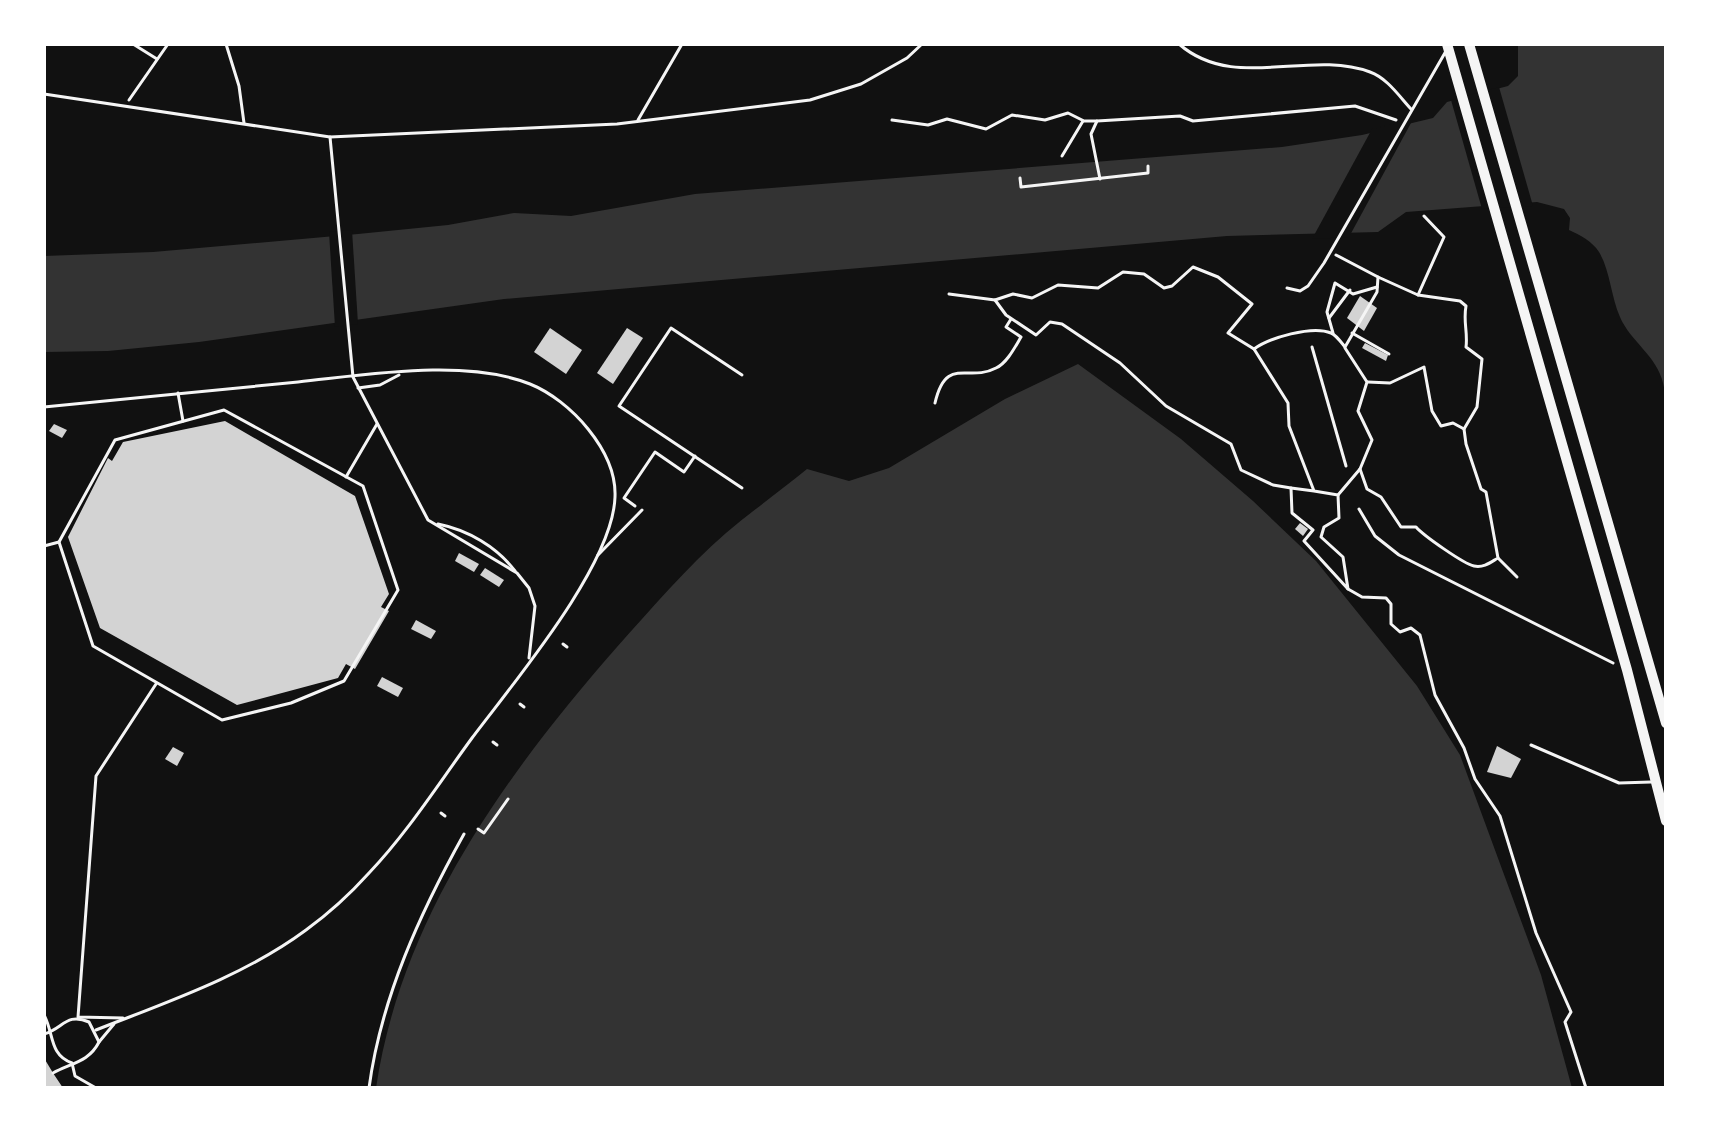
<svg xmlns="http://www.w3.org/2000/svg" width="1710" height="1132" viewBox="0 0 1710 1132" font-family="'Source Sans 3',sans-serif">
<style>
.water{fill:#333}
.pier{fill:#111}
.building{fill:#d3d3d3}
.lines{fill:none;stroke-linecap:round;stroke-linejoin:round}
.path{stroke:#f5f5f5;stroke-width:3}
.service{stroke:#f5f5f5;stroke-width:3}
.primary{stroke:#f5f5f5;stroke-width:10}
</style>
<rect width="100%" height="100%" fill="#111"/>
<!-- water -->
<g class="water">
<path d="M1518,44H1666V462C1661,436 1670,409 1663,383C1657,356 1630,341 1620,317C1611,297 1610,270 1599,252C1592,241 1580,235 1569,230L1570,218L1564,209L1537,202L1406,212L1378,232L1227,236L504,299L199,342L108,351L44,352V256L153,252L358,234L448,225L514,213L571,216L695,194L1282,147L1362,135L1433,118L1447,102L1508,86L1518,76Z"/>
<path d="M1078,364L1181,439L1253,501L1316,561L1417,686L1460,755L1541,975L1572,1088H376C401,918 506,774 617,647C652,608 686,568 726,533C752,511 780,491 807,469L849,481L889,468L1005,399Z"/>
</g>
<!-- pier -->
<g class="pier">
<path d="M1499,87L1533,206L1482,209L1451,100Z"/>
<path d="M1406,121L1411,123L1349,237L1312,239L1372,129Z"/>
<path d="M352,230L358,324L335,327L329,232Z"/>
</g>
<!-- building -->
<g class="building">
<path d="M1360,296L1377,308L1364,331L1347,318Z"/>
<path d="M550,328L582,350L566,374L534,352Z"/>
<path d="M627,328L643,338L613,384L597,373Z"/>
<path d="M1365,343L1388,355L1386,361L1362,348Z"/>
<path d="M225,421L355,496L389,594L381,607L389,611L355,669L346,664L338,678L237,705L100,628L68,537L108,458L112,461L123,442Z"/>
<path d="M54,424L67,430L62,438L49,431Z"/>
<path d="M1300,523L1308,529L1303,536L1295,529Z"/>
<path d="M459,553L479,564L474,572L455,561Z"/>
<path d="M485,568L504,580L499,587L480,575Z"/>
<path d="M416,620L436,631L431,639L411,629Z"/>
<path d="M382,677L403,688L398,697L377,686Z"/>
<path d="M1497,746L1521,759L1511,778L1487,772Z"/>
<path d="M173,747L184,753L177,766L165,759Z"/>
<path d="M44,1058L53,1073L63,1088H44Z"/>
</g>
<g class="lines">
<!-- path -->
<g class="path">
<path d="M133,44L157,59"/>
<path d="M129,100L168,44"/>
<path d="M892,120L928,125L947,119L986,129L1012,115L1045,120L1068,113L1084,121H1097L1180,116L1193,121L1355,106L1396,120"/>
<path d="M1097,121L1091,134L1100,179"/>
<path d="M1062,156L1083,121"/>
<path d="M1020,178L1021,187L1148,173V166"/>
<path d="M949,294L995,300"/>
<path d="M1418,295L1444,237L1424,216"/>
<path d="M1329,318L1350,290"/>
<path d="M1333,333L1327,312L1335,283L1353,294L1377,287"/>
<path d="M1352,333L1389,354"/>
<path d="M1312,347L1346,466"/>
<path d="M1254,349L1228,333L1252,304L1218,277L1193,267L1172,286L1164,288L1144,274L1123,272L1098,288L1058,285L1032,298L1013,294L995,300L1006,315L1036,335L1050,322L1062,324L1120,363L1166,406L1231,444L1241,470L1273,485L1291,488"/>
<path d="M742,375L671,328L619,406L742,488"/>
<path d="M1368,382L1390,383L1424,367L1432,411L1441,426L1453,423L1464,429"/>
<path d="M935,403C946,355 968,383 996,368C1007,363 1015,347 1021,337L1006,327L1011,319"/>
<path d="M224,410L363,486L398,590L344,681L291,703L222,720L93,646L59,542L115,440Z"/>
<path d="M1360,469L1367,489L1381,497L1401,527H1416C1424,536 1464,564 1474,566C1484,568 1491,562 1498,558L1486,492L1481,489L1466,444L1464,429L1477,407L1482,359L1466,347C1468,332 1463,322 1466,306L1460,301L1418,295L1378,277"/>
<path d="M1314,491L1338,495L1339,518L1324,527L1321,537L1343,557L1348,589L1304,541L1313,530L1292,513L1291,488L1314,491L1289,426L1288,403L1254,349C1269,338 1312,325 1331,333C1336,335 1341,342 1345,347L1377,292L1378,277L1336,255"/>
<path d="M1338,495L1360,469L1372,440L1358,411L1367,382L1345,348"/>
<path d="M635,506L624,498L655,452L684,472L695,456"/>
<path d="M1359,509L1375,536L1399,555L1613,663"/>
<path d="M1498,558L1517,577"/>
<path d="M1348,589L1362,597L1386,598L1391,604V624L1400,632L1411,628L1420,635L1435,695L1464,748L1475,779L1500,816L1536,933L1571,1012L1565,1022L1586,1088"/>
<path d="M563,644L567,647"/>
<path d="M520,704L524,707"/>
<path d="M493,742L497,745"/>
<path d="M441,813L445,816"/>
<path d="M478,829L484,833L508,799"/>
<path d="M369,1088C381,998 420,913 464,834"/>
</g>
<!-- service -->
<g class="service">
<path d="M226,44L239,86L244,123"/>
<path d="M1179,44C1234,92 1308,49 1370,72C1387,78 1399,96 1411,109"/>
<path d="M44,94L330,137L617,124L810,100L861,84L907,58L922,44"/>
<path d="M638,120L682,44"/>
<path d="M330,137L353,377L428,520L517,573L529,588L535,606L529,658"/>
<path d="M1287,288L1300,291L1308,286L1324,263L1446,51"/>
<path d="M358,388L380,385L399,375"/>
<path d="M178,393L183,421"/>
<path d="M44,407C129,399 213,390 298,382C366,375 465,358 530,384C570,400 617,451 615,497C613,565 514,682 472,738C439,783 408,832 369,873C351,893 328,914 306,930C244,976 167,1002 96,1030"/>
<path d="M346,477L377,424"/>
<path d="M438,524C468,530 497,547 515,571"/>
<path d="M44,546L59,542"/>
<path d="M598,555L642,510"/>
<path d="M1531,745L1619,783L1651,782"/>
<path d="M44,1015C54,1033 49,1055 72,1063L75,1076L96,1088"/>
<path d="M123,1018L78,1017L96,776L156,684"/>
<path d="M44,1034C63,1029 66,1012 89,1022L99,1042C89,1062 71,1063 53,1073"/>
<path d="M99,1042L114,1024"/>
</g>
<!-- primary -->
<g class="primary">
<path d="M1447,44L1627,670L1666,821"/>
<path d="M1469,44L1666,723"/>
</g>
</g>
<!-- border -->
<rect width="1710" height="1132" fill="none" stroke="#ffffff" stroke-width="92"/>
</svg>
